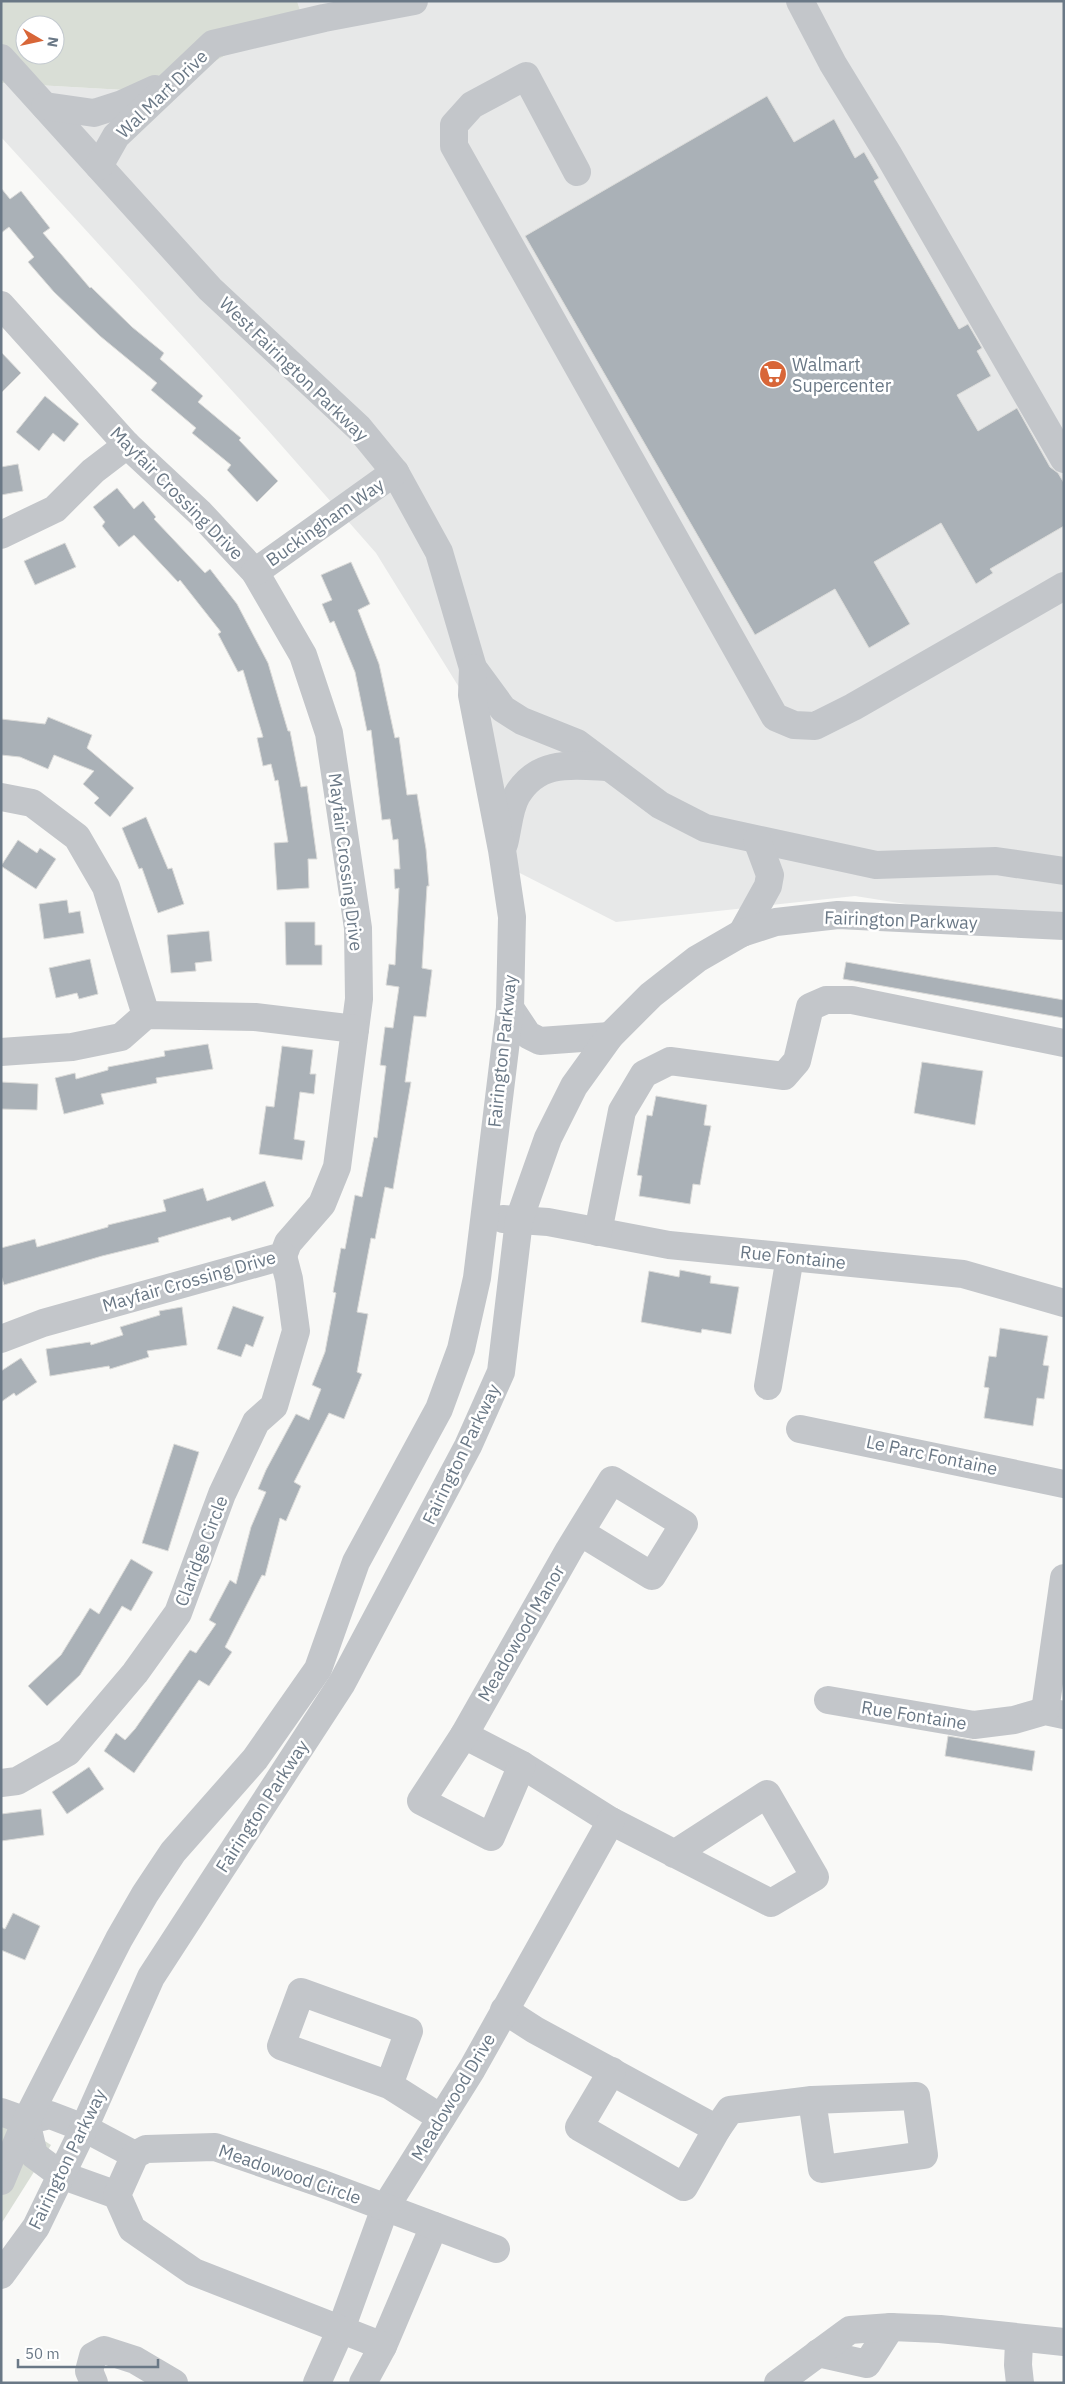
<svg xmlns="http://www.w3.org/2000/svg" width="1065" height="2384" viewBox="0 0 1065 2384" font-family="'IBM Plex Sans',sans-serif">
<style>
.built{fill:#e7e8e8}
.green{fill:#d9ded6;fill-rule:evenodd}
.building{fill:#aab1b7;stroke:#dbdbd9}
.lines{fill:none;stroke-linecap:round;stroke-linejoin:round}
.minor{stroke:#c3c6ca;stroke-width:28}
.labels{text-anchor:middle;dominant-baseline:central;stroke-width:5;stroke-linejoin:round;paint-order:stroke}
.street-label{font-size:18px;fill:#6a7886;stroke:#fff}
.poi-label{font-size:18px;fill:#6a7886;stroke:#fff;text-anchor:start}
</style>
<rect width="100%" height="100%" fill="#f9f9f7"/>
<!-- built -->
<path class="built" d="M297,1H1064V929L855,896L616,922L498,862L486,731L376,553L267,429L1,137V83L160,92L301,13Z"/>
<!-- green -->
<g class="green">
<path d="M1,1H297L301,13L160,92L1,83ZM25,25H55V55H25Z"/>
<path d="M1,2113L51,2145L1,2224Z"/>
</g>
<!-- building -->
<g class="building">
<path d="M767,96L794,142L834,119L855,158L864,152L879,178L874,181L959,329L968,324L982,348L977,351L991,376L957,395L978,431L1017,408L1050,467L1058,473L1064,483V526L990,569L993,573L976,584L941,523L874,562L910,624L869,648L835,589L755,635L525,236Z"/>
<path d="M1,188L10,199L21,191L50,228L43,233L90,288L91,287L132,327L164,353L160,359L203,396L198,402L241,438L239,440L278,481L257,502L227,470L231,465L192,433L196,428L151,390L157,383L100,336L54,292L28,262L34,257L9,227L1,233Z"/>
<path d="M1,352L21,373L1,393Z"/>
<path d="M45,396L79,424L64,442L53,433L39,451L16,432Z"/>
<path d="M18,464L23,491L1,495V467Z"/>
<path d="M117,488L134,509L143,501L156,517L154,519L205,573L210,569L237,604L268,663L288,731H290L301,787L307,786L317,859H308L309,888L277,890L274,843L288,842L278,780L275,781L271,764L263,766L257,738L263,737L243,670L238,672L218,634L221,632L180,580L178,582L134,535L119,547L102,526L105,522L93,507Z"/>
<path d="M65,543L76,567L35,585L24,561Z"/>
<path d="M351,562L370,604L358,610L379,664L395,738L399,737L407,795L417,794L426,849L429,886H427L422,968L432,970L426,1017L414,1016L405,1082H411L393,1189L385,1187L375,1239L371,1238L357,1312L368,1314L357,1372L362,1374L344,1419L329,1413L294,1482L301,1486L286,1521L280,1518L265,1576L262,1575L225,1647L232,1652L209,1686L199,1680L134,1773L104,1751L116,1733L125,1740L135,1729L190,1650L196,1653L216,1624L209,1620L230,1580L236,1584L251,1527L266,1492L258,1489L266,1470L296,1414L309,1420L321,1389L312,1385L325,1352L336,1293L333,1292L341,1248L345,1249L355,1195L362,1197L374,1137L377,1138L386,1066L380,1065L385,1027L393,1028L399,987L386,985L389,964L395,965L399,888L395,889L394,869H400L398,839L393,840L390,819L382,820L371,730L367,731L355,672L334,621L330,623L322,604L332,600L321,575Z"/>
<path d="M48,717L92,735L87,748L134,788L110,817L94,803L99,798L83,784L94,771L54,755L48,769L20,757L1,755V719L45,724Z"/>
<path d="M146,817L168,869L172,868L184,904L158,913L142,868L139,869L122,828Z"/>
<path d="M18,840L37,853L40,848L56,859L36,889L1,866Z"/>
<path d="M67,900L69,913L80,911L84,933L44,939L39,904Z"/>
<path d="M285,922H315V945H322V965H286Z"/>
<path d="M209,931L212,961L195,963L196,971L171,973L167,935Z"/>
<path d="M90,959L98,994L79,999L77,993L56,998L49,968Z"/>
<path d="M846,962L1064,1000V1018L843,979Z"/>
<path d="M208,1044L213,1069L156,1078L157,1083L101,1094L104,1104L64,1114L55,1078L75,1073L76,1079L108,1070V1067L165,1056L164,1051Z"/>
<path d="M282,1046L313,1050L310,1074H316L314,1094L300,1092L294,1139L305,1141L302,1160L259,1154L266,1106L274,1107Z"/>
<path d="M922,1062L983,1071L975,1125L914,1113Z"/>
<path d="M1,1082L38,1084L37,1110L1,1109Z"/>
<path d="M656,1096L707,1105L704,1125L711,1126L704,1162L700,1185L693,1184L690,1204L639,1196L642,1176L637,1175L647,1115L652,1116Z"/>
<path d="M265,1181L274,1206L232,1221L230,1217L158,1238L159,1242L102,1256L4,1285L1,1275V1248L35,1239L37,1247L108,1227V1225L166,1211L163,1200L203,1188L207,1201Z"/>
<path d="M680,1270L711,1276L710,1283L739,1287L731,1334L702,1329L701,1333L641,1322L649,1271L679,1277Z"/>
<path d="M233,1306L264,1317L253,1347L246,1344L241,1357L217,1349Z"/>
<path d="M182,1307L187,1345L147,1351L149,1357L110,1369L109,1366L50,1376L46,1349L90,1342L91,1345L123,1335L120,1327L160,1315L159,1311Z"/>
<path d="M1000,1328L1048,1336L1043,1365L1049,1366L1044,1399L1037,1398L1033,1426L984,1418L989,1388L984,1387L989,1356L996,1357Z"/>
<path d="M21,1358L37,1382L16,1396L14,1393L1,1402V1371Z"/>
<path d="M174,1444L199,1452L168,1551L142,1543Z"/>
<path d="M131,1559L153,1572L131,1611L122,1606L80,1675L47,1706L28,1686L61,1655L90,1608L99,1614Z"/>
<path d="M948,1736L1035,1751L1032,1771L945,1756Z"/>
<path d="M89,1767L104,1789L67,1814L52,1792Z"/>
<path d="M41,1809L44,1835L1,1841V1814Z"/>
<path d="M13,1913L40,1926L25,1960L1,1950V1927L5,1929Z"/>
</g>
<g class="lines">
<!-- minor -->
<g class="minor">
<path d="M800,1L833,64L888,154L1064,459"/>
<path d="M1,58L210,289L359,428L395,472L439,552L473,668L503,709L522,721L577,743L660,805L705,828L876,865L996,861L1064,871"/>
<path d="M45,106L94,113L122,104L155,89"/>
<path d="M99,166L116,136L213,44L324,18L414,1"/>
<path d="M577,172L526,76L472,105L454,125V146L775,717L794,725L815,726L853,707L1064,586"/>
<path d="M1,305L127,445L200,513L255,572L303,655L329,733L358,928L359,999L337,1167L322,1204L288,1243L283,1256L43,1323L1,1339"/>
<path d="M1,535L55,509L93,471L127,445"/>
<path d="M255,572L395,472"/>
<path d="M1,797L32,803L77,837L106,887L146,1015"/>
<path d="M504,844C508,829 509,808 517,795C538,760 571,765 606,767"/>
<path d="M742,933L768,886L770,875L757,840"/>
<path d="M510,1008L528,1035L540,1041L610,1036"/>
<path d="M1,1052L72,1047L121,1037L146,1015L255,1017L355,1029"/>
<path d="M503,1219L548,1222L669,1245L963,1274L1064,1303"/>
<path d="M598,1232L622,1111L644,1074L670,1061L784,1076L797,1061L810,1007L826,1000H852L1064,1043"/>
<path d="M768,1386L790,1257"/>
<path d="M800,1429L1064,1484"/>
<path d="M828,1700L974,1725L1014,1720L1045,1711L1064,1715"/>
<path d="M1045,1711L1064,1578"/>
<path d="M464,1735L522,1765L611,1821L771,1903L815,1877L767,1794L674,1854"/>
<path d="M522,1765L491,1837L421,1801L464,1735L569,1550L612,1480L684,1524L652,1576L580,1532"/>
<path d="M1,1783L17,1781L68,1752L135,1673L178,1613L222,1494L256,1422L274,1406L296,1331L289,1279L283,1256"/>
<path d="M504,2010L535,2030L717,2129"/>
<path d="M612,2071L579,2127L684,2187L717,2129L730,2110L812,2100"/>
<path d="M389,2085L409,2031L301,1992L281,2046L389,2085L441,2118"/>
<path d="M916,2096L924,2155L822,2169L812,2100Z"/>
<path d="M1,2112L26,2121L50,2115L84,2128L135,2155"/>
<path d="M26,2121L34,2155L61,2175L117,2195"/>
<path d="M1,2181L26,2121L119,1939L145,1894L173,1852L255,1759L318,1669L356,1562L439,1409L461,1349L477,1278L510,1008L512,917L502,850L472,695L473,668"/>
<path d="M1,2275L36,2227L84,2128L151,1977L342,1683L468,1446L501,1372L519,1220L548,1138L574,1086L610,1036L651,995L697,959L742,933L776,922L838,915L1064,926"/>
<path d="M1019,2341L1018,2365L1020,2383"/>
<path d="M383,2346L434,2226"/>
<path d="M818,2353L867,2364L891,2327"/>
<path d="M94,2383L89,2371L93,2356L104,2350L135,2360L174,2383"/>
<path d="M317,2383L341,2329L385,2208L472,2069L611,1821"/>
<path d="M363,2383L383,2346L194,2272L132,2229L117,2195L135,2155L146,2149L215,2147L323,2184L496,2249"/>
<path d="M778,2383L850,2330L891,2327L940,2329L1064,2342"/>
</g>
</g>
<!-- icons -->
<defs>
<g id="supermarket-disc" transform="scale(1.4375)"><circle r="9.5" fill="#d86638" stroke="#fff"/><path d="M-6-5.5h2.5l.6 2H6L4.5 2H-2.5L-4.4-4H-6ZM-1.5 3.2a1.3 1.3 0 1 0 .1 0ZM3 3.2a1.3 1.3 0 1 0 .1 0Z" fill="#fff"/></g>
</defs>
<g fill-rule="evenodd">
<use href="#supermarket-disc" x="773" y="374"/>
</g>
<g class="labels">
<!-- street labels -->
<g class="street-label">
<text transform="translate(162 94) rotate(-44)">Wal Mart Drive</text>
<text transform="translate(294 369) rotate(44)">West Fairington Parkway</text>
<text transform="translate(177 493) rotate(45)">Mayfair Crossing Drive</text>
<text transform="translate(325 522) rotate(-35)">Buckingham Way</text>
<text transform="translate(346 862) rotate(83)">Mayfair Crossing Drive</text>
<text transform="translate(901 920) rotate(2)">Fairington Parkway</text>
<text transform="translate(502 1051) rotate(-84)">Fairington Parkway</text>
<text transform="translate(793 1257) rotate(6)">Rue Fontaine</text>
<text transform="translate(189 1281) rotate(-16)">Mayfair Crossing Drive</text>
<text transform="translate(461 1454) rotate(-64)">Fairington Parkway</text>
<text transform="translate(932 1455) rotate(12)">Le Parc Fontaine</text>
<text transform="translate(201 1551) rotate(-69)">Claridge Circle</text>
<text transform="translate(521 1633) rotate(-60)">Meadowood Manor</text>
<text transform="translate(914 1715) rotate(9)">Rue Fontaine</text>
<text transform="translate(262 1806) rotate(-57)">Fairington Parkway</text>
<text transform="translate(453 2097) rotate(-59)">Meadowood Drive</text>
<text transform="translate(67 2159) rotate(-64)">Fairington Parkway</text>
<text transform="translate(290 2174) rotate(19)">Meadowood Circle</text>
</g>
<!-- poi labels -->
<g class="poi-label">
<text x="792" y="364">Walmart<tspan x="792" dy="21">Supercenter</tspan></text>
</g>
</g>
<!-- border -->
<rect width="1065" height="2384" fill="none" stroke="#6a7886" stroke-width="5"/>
<!-- north arrow -->
<g transform="translate(40 40) rotate(99)"><circle r="24" fill="#ffffff" stroke="#c3c9cf"/>
<path d="M0-4L9 19L0 12L-9 19Z" fill="#d86638"/>
<text y="-8" font-size="14" font-weight="bold" text-anchor="middle" fill="#6a7886">N</text>
</g>
<!-- scale -->
<path d="M18 2359v8h140v-8" fill="none" stroke="#6a7886" stroke-width="2.5"/>
<text x="25" y="2359" font-size="15" fill="#6a7886" stroke="#ffffff" stroke-width="4" paint-order="stroke">50 m</text>
</svg>
